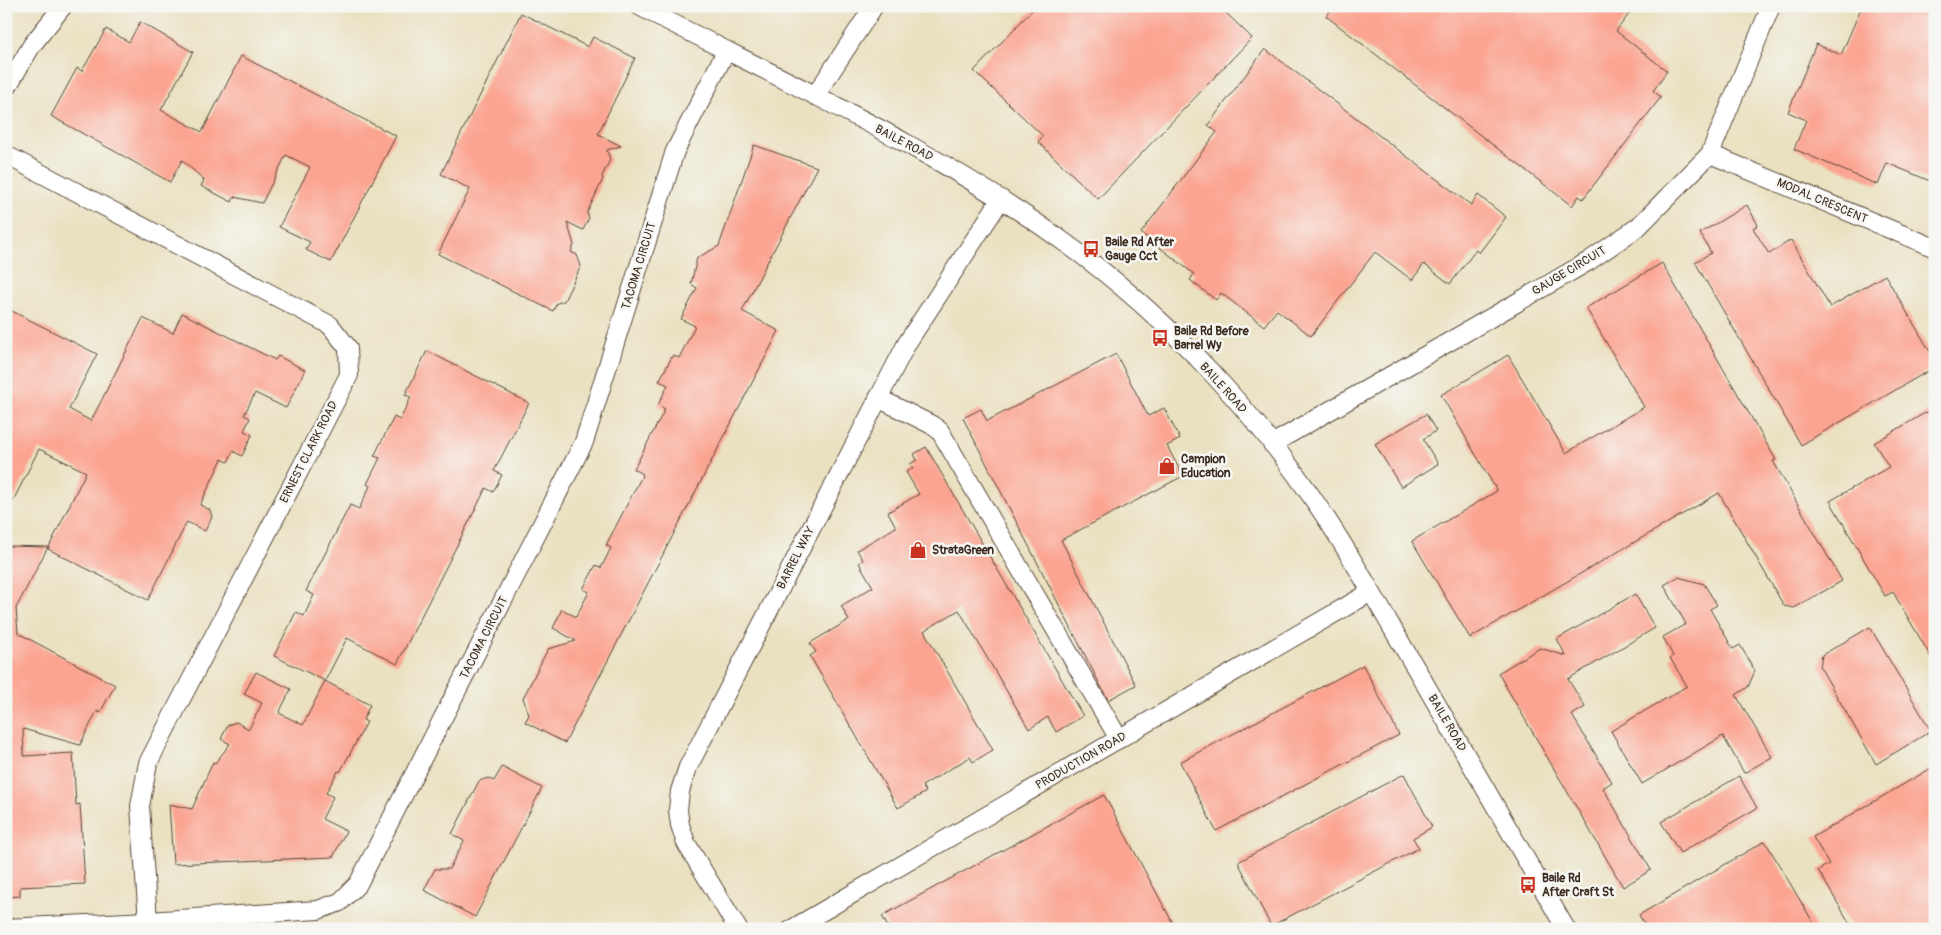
<svg xmlns="http://www.w3.org/2000/svg" width="1941" height="935" viewBox="0 0 1941 935" font-family="Pangolin,sans-serif">
<style>
.building{fill:#fba491}
.lines{fill:none;stroke-linecap:round;stroke-linejoin:round}
.minor-casing{stroke:#554536;stroke-width:20}
.minor{stroke:#fff;stroke-width:18}
.labels{text-anchor:middle;dominant-baseline:central;stroke-width:5;stroke-linejoin:round;paint-order:stroke}
.street-label{font-size:12px;fill:#3b2a1e;stroke:#f6f6f2}
.poi-label{font-size:12px;font-weight:bold;fill:#3b2a1e;stroke:#f6f6f2;text-anchor:start}
</style>
<rect width="100%" height="100%" fill="#f6f6f2"/>
<filter id="ink" filterUnits="userSpaceOnUse"><feTurbulence type="fractalNoise" baseFrequency=".02" numOctaves="2"/><feDisplacementMap in="SourceGraphic" scale="10" xChannelSelector="R" yChannelSelector="G"/><feConvolveMatrix kernelMatrix="1 2 1 2 8 2 1 2 1" color-interpolation-filters="sRGB"/></filter>
<filter id="wash" filterUnits="userSpaceOnUse"><feTurbulence type="fractalNoise" baseFrequency=".0096" numOctaves="4" result="noise"/><feDisplacementMap in="SourceGraphic" scale="20" xChannelSelector="R" yChannelSelector="G"/><feGaussianBlur stdDeviation="1.12" result="paint"/><feColorMatrix in="noise" values="0 0 0 0 0 0 0 0 0 0 0 0 0 0 0 0 0 1.4 0 .05"/><feComposite in="paint" operator="in"/></filter>
<g filter="url(#wash)">
<rect width="100%" height="100%" fill="#eae1c1"/>
<g id="blocks">
<!-- building -->
<g class="building">
<path d="M1036,6H1219L1252,38L1098,199L1038,142L1043,136L974,71Z"/>
<path d="M1334,6H1635L1616,31L1667,71L1653,91L1661,97L1583,199L1579,196L1572,206L1326,16Z"/>
<path d="M1862,6H1935V183L1887,163L1878,185L1794,149L1806,120L1788,112L1816,44L1841,55Z"/>
<path d="M521,13L588,47L593,37L635,58L598,134L621,146L607,150L610,160L602,176L603,179L587,213L589,218L583,230L567,222L574,245L571,252L577,255L581,266L564,301L557,303L553,311L438,254L470,189L441,174Z"/>
<path d="M140,22L193,52L161,110L202,132L241,56L396,136L331,262L306,250L310,242L279,227L310,167L286,155L262,203L234,197L232,202L201,186L204,180L182,160L170,182L51,116L77,68L82,71L106,29L129,42Z"/>
<path d="M1265,49L1471,205L1478,195L1506,217L1479,253L1476,250L1450,284L1424,264L1412,280L1375,252L1311,336L1277,310L1264,326L1221,293L1216,300L1190,280L1194,274L1141,233L1217,132L1208,125Z"/>
<path d="M754,145L817,167L742,311L779,331L565,743L525,722L529,715L523,698L548,649L576,641L553,628L562,609L576,617L589,592L583,589L596,565L601,568L611,548L606,545L643,474L634,469L665,409L658,405L668,385L659,381L673,355L679,358L695,326L681,319L697,288L691,284L697,258L719,246Z"/>
<path d="M1747,205L1758,225L1753,228L1769,254L1791,240L1830,307L1885,275L1935,360V367L1801,445L1695,262L1711,253L1700,233Z"/>
<path d="M1662,263L1776,460L1773,461L1842,581L1794,608L1784,606L1719,493L1470,638L1412,541L1497,491L1441,395L1508,355L1566,453L1644,407L1586,308Z"/>
<path d="M6,308L97,354L69,409L91,421L143,318L173,333L182,313L275,360L278,356L305,370L286,408L255,393L244,415L250,418L244,431L252,435L242,456L233,451L228,462L222,459L200,505L210,510L212,517L205,531L187,522L148,600L48,549L86,472L39,449L6,515Z"/>
<path d="M427,351L529,403L494,471L502,475L493,492L486,488L397,664L347,638L325,681L274,656L296,612L304,616L314,595L306,591L350,505L359,509L370,486L367,484L380,458L374,456L394,417L400,420L411,397L405,395Z"/>
<path d="M1116,354L1148,416L1164,408L1180,439L1167,446L1183,476L1061,540L1136,685L1108,700L963,418L981,409L987,421Z"/>
<path d="M1935,407V664L1893,592L1885,596L1830,501L1889,467L1874,443Z"/>
<path d="M1426,414L1436,431L1423,439L1438,464L1401,487L1375,444Z"/>
<path d="M926,447L1083,716L1056,732L1048,717L1029,729L959,610L924,631L993,750L973,762L970,757L922,786L926,792L898,808L810,656L816,652L810,643L849,620L841,606L873,587L859,563L863,560L857,550L896,527L888,512L919,494L906,472L913,468L910,464L917,460L914,454Z"/>
<path d="M6,546L48,547L16,608L18,633L115,685L100,713L97,711L80,745L23,729L24,756L73,753L76,805L80,804L85,884L20,887V896L6,897Z"/>
<path d="M1678,577L1704,584L1717,605L1710,609L1733,649L1740,645L1755,671L1748,687L1736,695L1772,757L1744,773L1723,736L1642,784L1611,731L1687,686L1670,658L1673,656L1663,637L1686,624L1664,585Z"/>
<path d="M1635,594L1655,628L1568,679L1585,707L1572,715L1612,782L1603,788L1651,870L1623,887L1498,673L1540,648L1566,656L1557,639Z"/>
<path d="M1870,627L1931,731L1876,764L1820,667L1822,655Z"/>
<path d="M1363,665L1399,735L1216,831L1180,762Z"/>
<path d="M256,672L291,689L279,713L303,725L325,681L370,705L363,720L367,722L340,772L338,771L326,793L333,797L322,819L346,831L333,857L173,864L169,804L192,809L213,762L215,763L230,744L221,739L228,725L236,722L249,729L262,703L244,694Z"/>
<path d="M1935,766V929H1853L1818,870L1829,864L1813,837Z"/>
<path d="M502,767L542,788L475,917L424,890L435,869H449L464,841L452,834L479,781L488,778L494,781Z"/>
<path d="M1404,774L1432,827L1413,838L1419,848L1271,926L1238,862Z"/>
<path d="M1739,776L1757,808L1680,853L1661,822Z"/>
<path d="M1104,795L1176,929H889L882,916Z"/>
<path d="M1765,841L1817,929H1647L1639,915Z"/>
</g>
</g>
</g>
<g filter="url(#ink)">
<use href="#blocks" fill-opacity="0" stroke="#554536" stroke-width="1"/>
<g class="lines">
<!-- minor casing -->
<g class="minor-casing">
<g id="minor">
<path d="M639,6C783,81 933,147 1064,242C1168,316 1267,424 1335,532C1365,579 1392,629 1421,677C1469,761 1518,845 1566,929"/>
<path d="M6,89L32,45L63,6"/>
<path d="M815,96L874,6"/>
<path d="M1710,154L1935,248"/>
<path d="M6,155L330,325L348,348L349,375L148,763L140,806L148,921"/>
<path d="M878,398L932,425L940,431L1119,739"/>
<path d="M1272,444L1589,261L1638,227L1710,154L1771,6"/>
<path d="M6,928L148,921L318,910L340,902L358,884L584,442L675,151L726,51"/>
<path d="M738,929L686,843L680,825L678,810L680,791L688,767L907,343L1001,199"/>
<path d="M792,929L1371,592"/>
</g>
</g>
<!-- minor -->
<use href="#minor" class="minor"/>
</g>
</g>
<!-- icons -->
<defs>
<g id="bus-bare" transform="scale(1.35)"><path d="M-5-6H5V4H4V6H2V4H-2V6H-4V4H-5ZM-3.5-4V0h7V-4ZM-3.5 1.2v1.5H-2V1.2ZM2 1.2v1.5H3.5V1.2Z" fill="#c8321e" stroke="#f6f6f2" stroke-width="2.5" paint-order="stroke"/></g>
<g id="shop-bare" transform="scale(1.35)"><path d="M-5-2.5h2.3a2.7 3.5 0 0 1 5.4 0H5L5.5 6h-11ZM-1.5-2.5h3a1.5 2.3 0 0 0-3 0Z" fill="#c8321e" stroke="#f6f6f2" stroke-width="2.5" paint-order="stroke"/></g>
</defs>
<g fill-rule="evenodd">
<use href="#bus-bare" x="1091" y="249"/>
<use href="#bus-bare" x="1160" y="338"/>
<use href="#shop-bare" x="1167" y="466"/>
<use href="#shop-bare" x="918" y="550"/>
<use href="#bus-bare" x="1528" y="885"/>
</g>
<g class="labels">
<!-- street labels -->
<g class="street-label">
<text transform="translate(904 143) rotate(28)">BAILE ROAD</text>
<text transform="translate(1822 201) rotate(23)">MODAL CRESCENT</text>
<text transform="translate(639 266) rotate(-73)">TACOMA CIRCUIT</text>
<text transform="translate(1569 271) rotate(-31)">GAUGE CIRCUIT</text>
<text transform="translate(1223 388) rotate(48)">BAILE ROAD</text>
<text transform="translate(309 452) rotate(-63)">ERNEST CLARK ROAD</text>
<text transform="translate(796 558) rotate(-63)">BARREL WAY</text>
<text transform="translate(484 638) rotate(-63)">TACOMA CIRCUIT</text>
<text transform="translate(1447 723) rotate(60)">BAILE ROAD</text>
<text transform="translate(1081 761) rotate(-30)">PRODUCTION ROAD</text>
</g>
<!-- poi labels -->
<g class="poi-label">
<text x="1105" y="242">Baile Rd After<tspan x="1105" dy="14">Gauge Cct</tspan></text>
<text x="1174" y="331">Baile Rd Before<tspan x="1174" dy="14">Barrel Wy</tspan></text>
<text x="1181" y="459">Campion<tspan x="1181" dy="14">Education</tspan></text>
<text x="932" y="550">StrataGreen</text>
<text x="1542" y="878">Baile Rd<tspan x="1542" dy="14">After Craft St</tspan></text>
</g>
</g>
<!-- margin -->
<rect width="1941" height="935" fill="none" stroke="#f6f6f2" stroke-width="25"/>
</svg>
